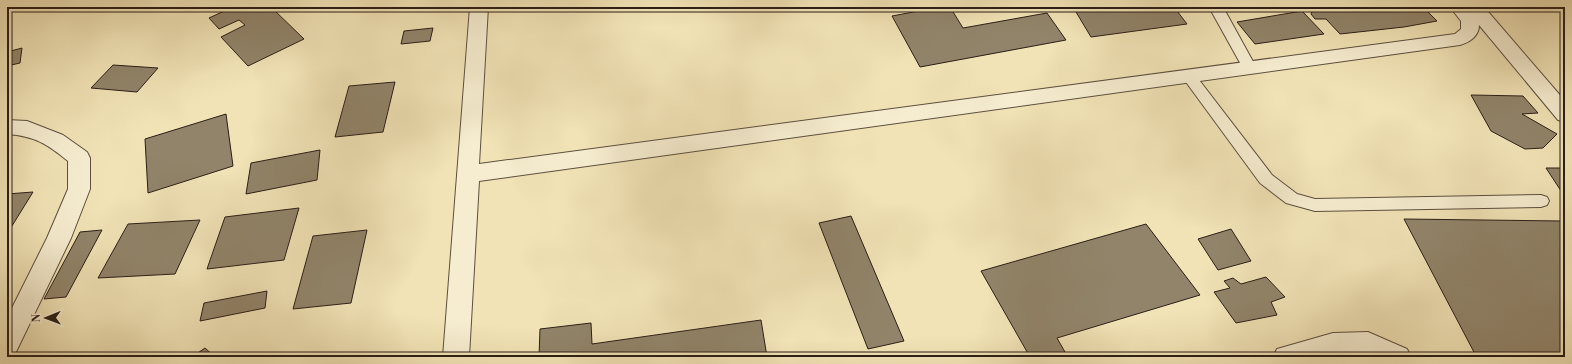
<svg xmlns="http://www.w3.org/2000/svg" width="1572" height="364" viewBox="0 0 1572 364" font-family="'Libre Bodoni',serif">
<style>
.building{fill:#91846a;stroke:#2a1e17}
.lines{fill:none;stroke-linecap:round;stroke-linejoin:round}
.service-casing{stroke:#5c4f3f;stroke-width:2}
.minor-casing{stroke:#5c4f3f;stroke-width:2}
.service{fill:#f6edd0;fill-rule:evenodd}
.minor{fill:#f6edd0;fill-rule:evenodd}
</style>
<rect width="100%" height="100%" fill="#f1e3b6"/>
<filter id="stains"><feTurbulence type="fractalNoise" baseFrequency=".005" numOctaves="4"/><feColorMatrix values="0 0 0 0 .2 0 0 0 0 .09 0 0 0 0 .02 0 0 0 .5 -.17"/></filter>
<radialGradient id="worn" r=".72"><stop offset=".6" stop-color="#630" stop-opacity="0"/><stop offset="1" stop-color="#630" stop-opacity=".3"/></radialGradient>
<!-- building -->
<g class="building">
<path d="M233,7H271L304,39L248,66L221,37L245,25L239,20L219,29L209,18Z"/>
<path d="M922,7H950L963,28L1047,13L1066,40L920,67L892,16L924,10Z"/>
<path d="M1073,7H1174L1187,24L1091,37Z"/>
<path d="M1314,7H1423L1437,21L1404,27L1340,34L1326,19H1315L1311,14Z"/>
<path d="M1302,11L1324,34L1255,44L1237,22Z"/>
<path d="M433,28L430,41L401,44L404,31Z"/>
<path d="M22,48L20,63L7,66V52Z"/>
<path d="M113,65L158,68L137,92L91,88Z"/>
<path d="M395,82L383,132L335,137L349,86Z"/>
<path d="M1471,95L1523,96L1538,113L1522,114L1557,134L1543,148L1525,149L1491,131Z"/>
<path d="M226,114L233,166L148,193L145,139Z"/>
<path d="M320,150L317,180L246,194L251,163Z"/>
<path d="M1546,168H1565V197Z"/>
<path d="M33,192L7,234V194Z"/>
<path d="M299,208L284,260L207,269L225,217Z"/>
<path d="M851,216L904,341L868,349L819,223Z"/>
<path d="M1404,219L1562,221L1565,225V356L1475,354Z"/>
<path d="M200,220L175,274L98,278L128,224Z"/>
<path d="M1146,224L1200,295L1057,338L1065,352L1050,357H1030L981,271Z"/>
<path d="M1231,229L1251,261L1218,270L1198,239Z"/>
<path d="M102,230L66,297L44,299L80,232Z"/>
<path d="M367,230L351,303L293,309L313,236Z"/>
<path d="M1266,277L1285,297L1271,302L1277,315L1236,323L1214,292L1230,288L1224,281L1233,278L1241,284Z"/>
<path d="M267,291L265,308L200,321L204,303Z"/>
<path d="M761,320L767,357H539L540,329L591,323L592,344Z"/>
<path d="M205,348L215,357H192Z"/>
</g>
<g class="lines">
<!-- service casing -->
<g class="service-casing">
<g id="service">
<path d="M1209,7H1223L1256,67L1254,70L1249,72L1244,70Z"/>
<path d="M1188,70L1193,72L1272,175L1297,194L1315,199L1541,195L1547,197L1549,201L1547,205L1541,207L1315,211L1286,203L1260,183L1183,78L1181,75L1183,72Z"/>
</g>
</g>
<!-- minor casing -->
<g class="minor-casing">
<g id="minor">
<path d="M470,7H488L479,164L1455,34L1461,29V21L1450,7H1484L1565,101V122L1558,120L1479,25C1479,36 1470,42 1460,45L479,181L469,357H443Z"/>
<path d="M7,120L27,121L63,135L87,152L90,158V189L71,238L16,352L7,355V318L47,238L68,189V161C47,144 35,136 7,134Z"/>
<path d="M1368,332L1407,349L1411,357H1372C1360,352 1339,354 1327,357H1273L1277,349L1333,333Z"/>
</g>
</g>
<!-- service -->
<use href="#service" class="service"/>
<!-- minor -->
<use href="#minor" class="minor"/>
</g>
<!-- margin -->
<rect width="1572" height="364" fill="none" stroke="#f1e3b6" stroke-width="24"/>
<rect x="8" y="8" width="1556" height="348" fill="none" stroke="#2a1e17" stroke-width="2"/>
<rect x="12" y="12" width="1548" height="340" fill="none" stroke="#2a1e17"/>
<!-- north arrow -->
<g transform="translate(46 318) rotate(269)" stroke="#f6edd0" stroke-width="3" paint-order="stroke">
<path d="M0-3L7 15L0 10L-7 15Z" fill="#2a1e17"/>
<text y="-6" font-size="11" font-weight="bold" text-anchor="middle" fill="#2a1e17">N</text>
</g>
<rect width="100%" height="100%" filter="url(#stains)"/>
<rect width="100%" height="100%" fill="url(#worn)"/>
</svg>
